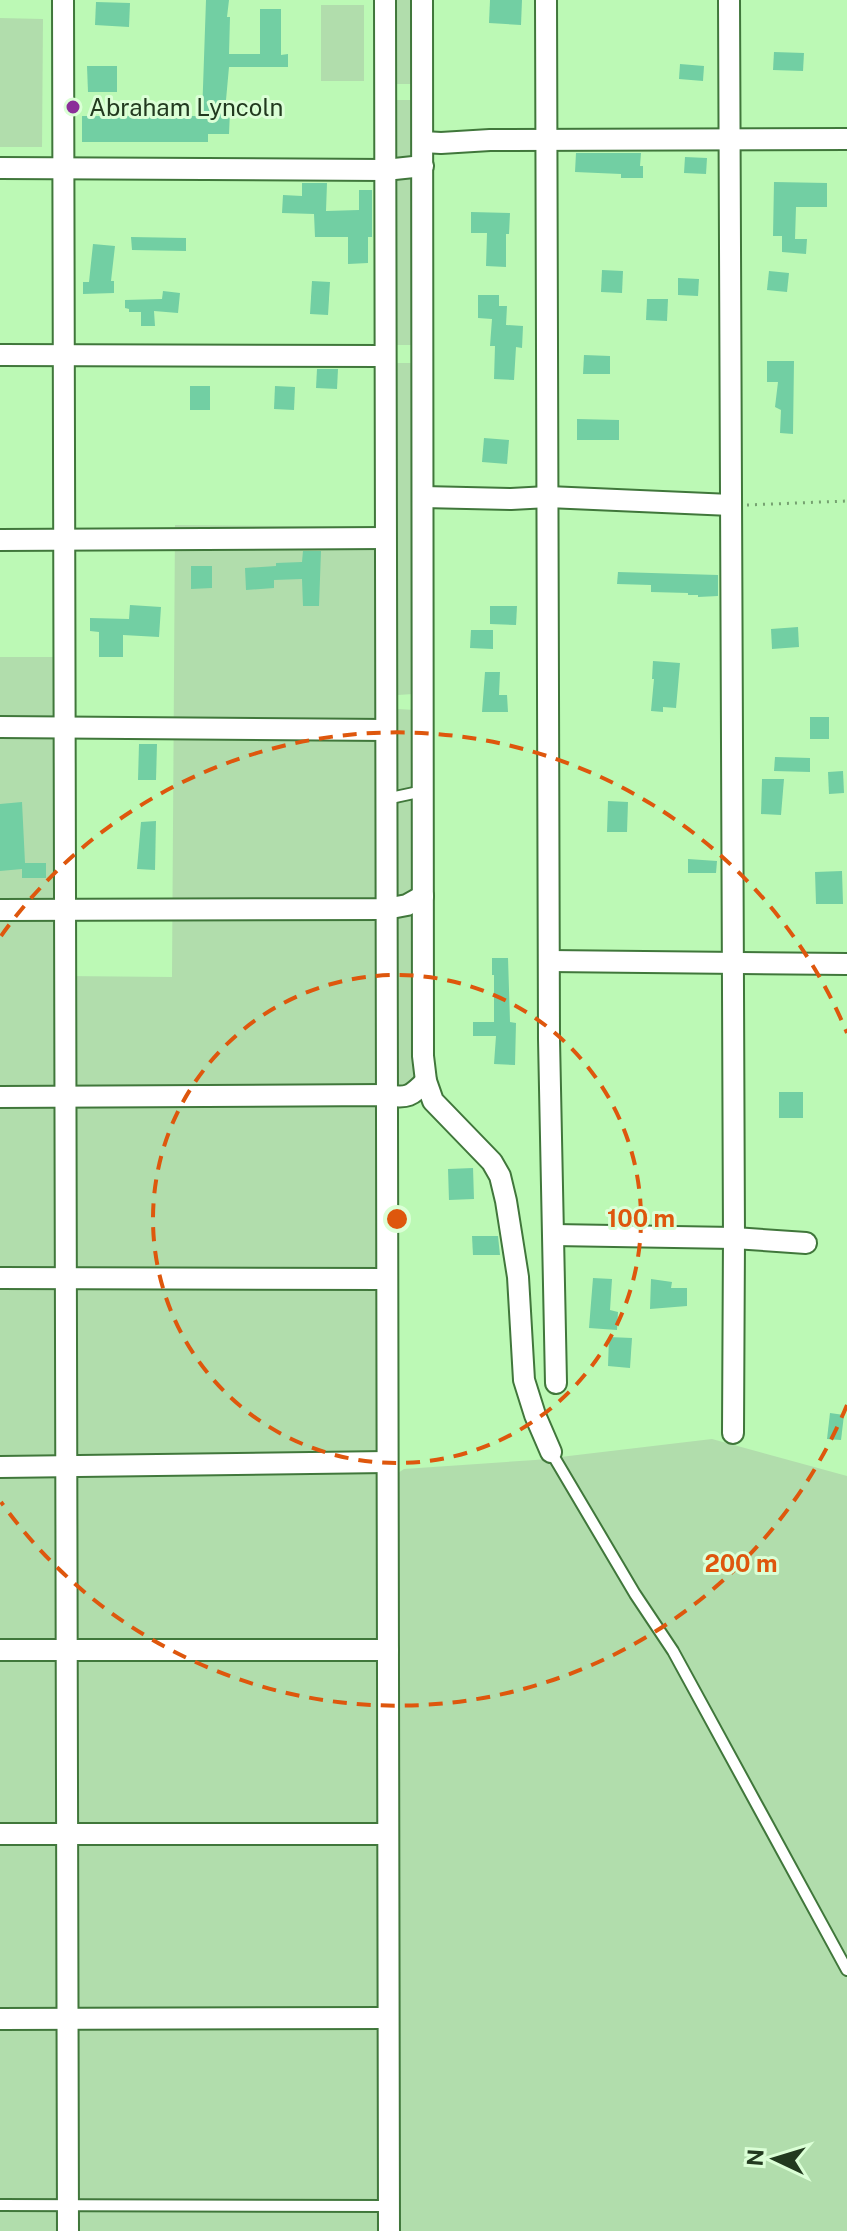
<svg xmlns="http://www.w3.org/2000/svg" width="847" height="2231" viewBox="0 0 847 2231" font-family="'Public Sans',sans-serif">
<style>
.green{fill:#b1ddac}
.building{fill:#72cfa3}
.lines{fill:none;stroke-linecap:round;stroke-linejoin:round}
.lane-casing{stroke:#40773b;stroke-width:14}
.street-casing{stroke:#40773b;stroke-width:24}
.path{stroke:#76a271;stroke-width:3;stroke-dasharray:2 6;stroke-linecap:butt}
.lane{stroke:#fff;stroke-width:10}
.street{stroke:#fff;stroke-width:20}
.ring{fill:none;stroke:#de570d;stroke-width:4;stroke-dasharray:14 10}
.poi-dot{fill:#8b2f99;stroke:#dbffd6;stroke-width:3}
.labels{text-anchor:middle;dominant-baseline:central;stroke-width:6;stroke-linejoin:round;paint-order:stroke}
.poi-label{font-size:24px;fill:#223a1f;stroke:#dbffd6;text-anchor:start}
.centre{fill:#de570d;stroke:#dbffd6;stroke-width:4}
.ring-label{font-size:24px;text-anchor:middle;font-weight:bold;fill:#de570d;stroke:#dbffd6;stroke-width:6;stroke-linejoin:round;paint-order:stroke}
</style>
<rect width="100%" height="100%" fill="#bcf9b5"/>
<!-- green -->
<g class="green">
<path d="M392,0H416L414,83L412,84H396L393,82Z"/>
<rect x="321" y="5" width="43" height="76"/>
<path d="M0,18L43,19L42,147H0Z"/>
<path d="M394,100H413V345H395Z"/>
<path d="M395,363H413V694L398,695L397,709L415,710L419,1084L394,1085L387,2231H0V657H69L63,976L172,977L175,525L392,527Z"/>
<path d="M712,1439L847,1476V2231H390L398,1473L404,1469L535,1460Z"/>
</g>
<!-- building -->
<g class="building">
<path d="M206,0H229L227,17H230L229,54H260V9H281V55L288,54V67H229L225,111H230L229,134H208V142H82V116H202Z"/>
<path d="M490,0H522L521,25L489,23Z"/>
<path d="M96,2L130,3L129,27L95,25Z"/>
<path d="M774,52L804,53L803,71L773,70Z"/>
<path d="M680,64L704,66L703,81L679,79Z"/>
<path d="M87,66H117V92H88Z"/>
<path d="M576,153H641L640,166H643V178H621V174L575,172Z"/>
<path d="M685,157L707,158L706,174L684,173Z"/>
<path d="M774,182L827,183V207H796L795,239H807L806,254L782,252V236H773Z"/>
<path d="M302,183H327L326,211L359,210V190H372V237H368V263L348,264V237H315L314,214L282,213L283,195L302,196Z"/>
<path d="M471,212L510,213L509,234H506V267L486,266L487,233H471Z"/>
<path d="M131,237L186,238V251L132,250Z"/>
<path d="M93,244L115,246L111,281H114V293L83,294V282H89Z"/>
<path d="M602,270L623,271L622,293L601,292Z"/>
<path d="M769,271L789,273L787,292L767,290Z"/>
<path d="M678,278L699,279L698,296L678,295Z"/>
<path d="M312,281L330,282L328,315L310,314Z"/>
<path d="M163,291L180,293L178,313L154,311L155,326H141V312H129V309L125,308V300L162,299Z"/>
<path d="M478,295H499V306H507L506,325L523,326L522,348L516,347L514,380L494,379L495,346H490L492,319L478,318Z"/>
<path d="M647,299H668L667,321L646,320Z"/>
<path d="M584,355L610,356V374H583Z"/>
<path d="M767,361H794L793,434L780,433L781,410L775,407L778,382H767Z"/>
<path d="M317,369H338L337,389L316,388Z"/>
<rect x="190" y="386" width="20" height="24"/>
<path d="M275,386L295,387L294,410L274,409Z"/>
<path d="M577,419L619,420V440H577Z"/>
<path d="M484,438L509,440L507,464L482,462Z"/>
<path d="M303,551H321L319,606H303L302,579L274,580V588L246,590L245,568L276,566V563L302,562Z"/>
<path d="M191,566H212V588L191,589Z"/>
<path d="M618,572L718,575V596L698,597V595H688V593L651,592V585L617,584Z"/>
<path d="M130,605L161,607L159,637L123,635V657H99V632L90,631V618L129,619Z"/>
<path d="M490,606H517L516,625L490,624Z"/>
<path d="M798,627L799,647L772,649L771,629Z"/>
<path d="M471,630H493V649L470,648Z"/>
<path d="M653,661L680,663L676,708L663,707V712L651,711L654,679H652Z"/>
<path d="M485,672H500L499,695H507L508,712H482Z"/>
<rect x="810" y="717" width="19" height="22"/>
<path d="M139,744H157L156,780H138Z"/>
<path d="M775,757L810,758V772L774,771Z"/>
<path d="M843,771L844,793L829,794L828,772Z"/>
<path d="M762,779H784L781,815L761,814Z"/>
<path d="M608,801L628,802L627,832H607Z"/>
<path d="M22,802L25,863H46V878H22V869L0,871V804Z"/>
<path d="M156,821L155,870L137,869L141,822Z"/>
<path d="M688,859L717,861L716,873H688Z"/>
<path d="M842,871L843,904H816L815,872Z"/>
<path d="M492,958H508L510,1022L516,1023L515,1065L494,1064L496,1036H473V1022H494V975H492Z"/>
<rect x="779" y="1092" width="24" height="26"/>
<path d="M473,1168L474,1199L449,1200L448,1169Z"/>
<path d="M472,1236H498L500,1255H473Z"/>
<path d="M593,1278L612,1279L610,1310L618,1312L617,1330L589,1328Z"/>
<path d="M651,1279L672,1282L671,1288H687V1306L650,1309Z"/>
<path d="M609,1337L632,1338L630,1368L608,1366Z"/>
<path d="M830,1413L844,1415L841,1440L827,1439Z"/>
</g>
<g class="lines">
<!-- lane casing -->
<g class="lane-casing">
<g id="lane">
<path d="M386,799L423,791"/>
<path d="M551,1452L635,1594L673,1651L847,1970"/>
<path d="M0,2205L389,2206"/>
</g>
</g>
<!-- street casing -->
<g class="street-casing">
<g id="street">
<path d="M63,0L68,2231"/>
<path d="M385,0L389,2231"/>
<path d="M422,0L423,1056L426,1081L433,1101L492,1162L500,1176L506,1201L518,1277L524,1380L535,1415L551,1452"/>
<path d="M546,0L549,1039L556,1383"/>
<path d="M729,0L734,1238L733,1433"/>
<path d="M423,142L441,143L490,140L847,139"/>
<path d="M0,168L385,170L423,166"/>
<path d="M0,355L385,356"/>
<path d="M423,497L511,499L548,497L731,505"/>
<path d="M0,540L385,538"/>
<path d="M0,727L386,730"/>
<path d="M0,910L386,909L407,905L423,896"/>
<path d="M549,961L847,964"/>
<path d="M0,1097L386,1095C408,1099 411,1096 426,1081"/>
<path d="M554,1235L734,1238L806,1243"/>
<path d="M0,1278L387,1279"/>
<path d="M0,1467L387,1462"/>
<path d="M0,1650H388"/>
<path d="M0,1834H388"/>
<path d="M0,2019L388,2018"/>
</g>
</g>
<!-- path -->
<path class="path" d="M747,505L847,501"/>
<!-- lane -->
<use href="#lane" class="lane"/>
<!-- street -->
<use href="#street" class="street"/>
</g>
<!-- distance rings -->
<g class="ring">
<circle cx="397" cy="1219" r="244"/>
<path d="M847 1405A487 487 0 0 1 1 1502M1 936A487 487 0 0 1 847 1033"/>
</g>
<!-- markers -->
<circle class="poi-dot" cx="73" cy="107" r="8"/>
<g class="labels">
<!-- poi labels -->
<g class="poi-label">
<text x="89" y="107">Abraham Lyncoln</text>
</g>
</g>
<circle cx="397" cy="1219" r="12" class="centre"/>
<g class="ring-label">
<text x="641" y="1227">100 m</text>
<text x="741" y="1572">200 m</text>
</g>
<!-- north arrow -->
<g transform="translate(775 2159) rotate(274)" stroke="#dbffd6" stroke-width="6" paint-order="stroke">
<path d="M0-6L14 30L0 20L-14 30Z" fill="#223a1f"/>
<text y="-12" font-size="22" font-weight="bold" text-anchor="middle" fill="#223a1f">N</text>
</g>
</svg>
